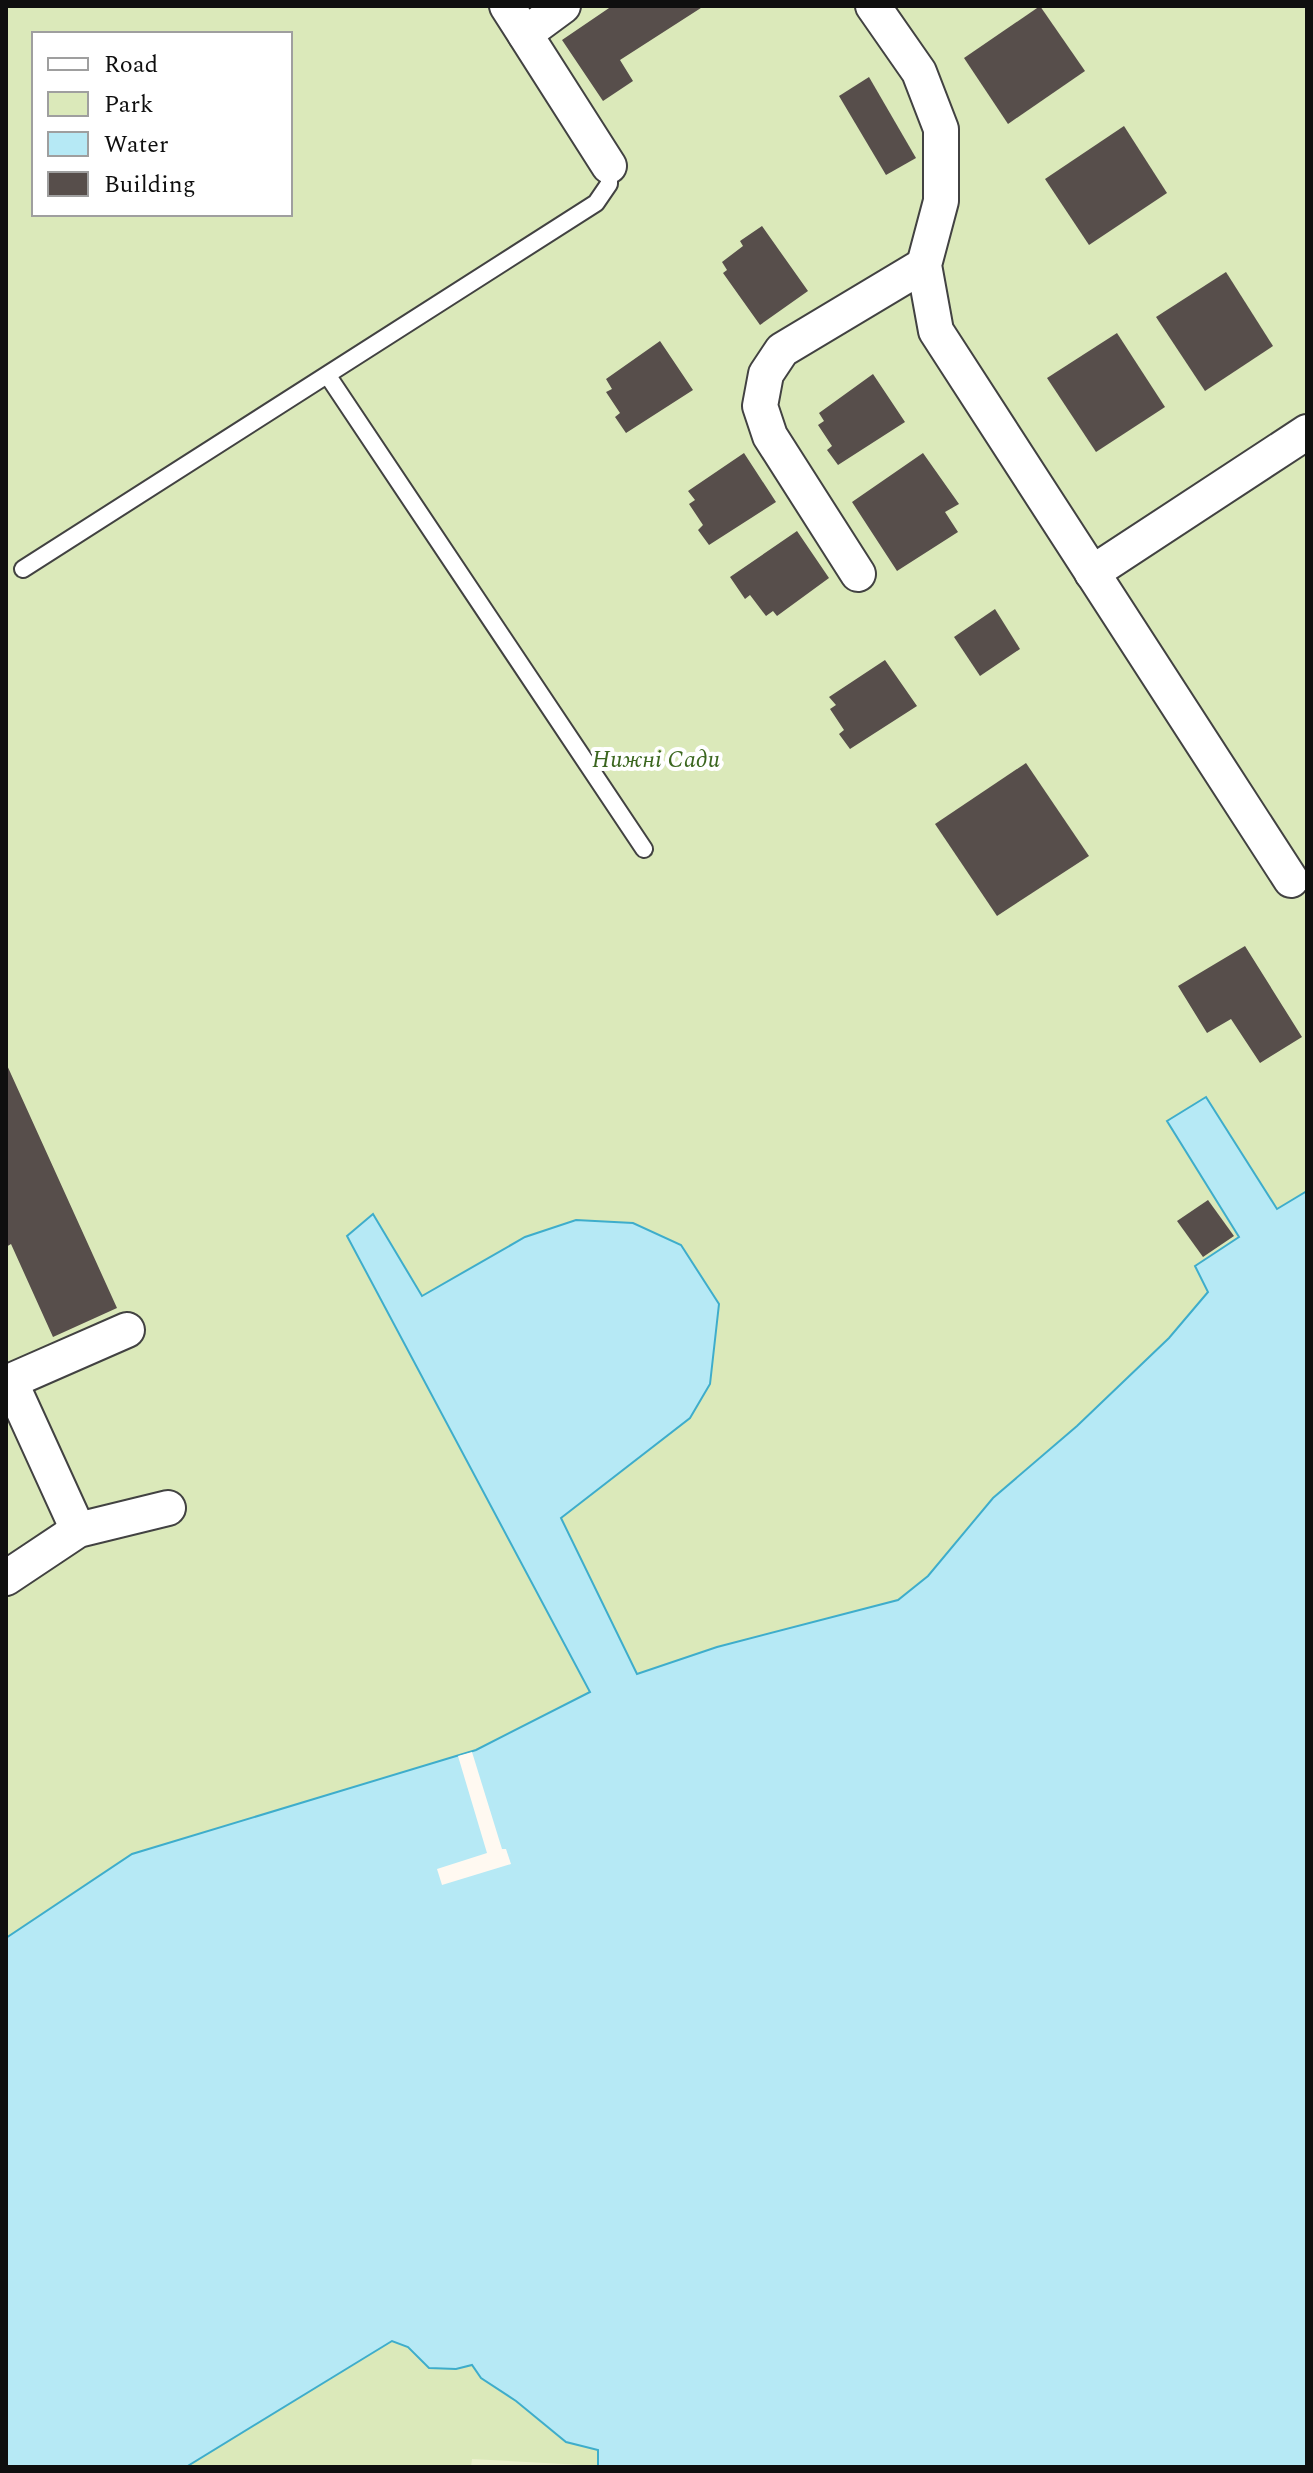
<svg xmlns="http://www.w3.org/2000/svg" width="1313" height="2473" viewBox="0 0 1313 2473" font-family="Spectral,serif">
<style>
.green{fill:#dbe9ba;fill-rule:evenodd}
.pitch{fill:#eaf0cc}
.water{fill:#b6e9f5;stroke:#3eadcb;stroke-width:2}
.pier{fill:#fff9f1}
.building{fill:#574e4b}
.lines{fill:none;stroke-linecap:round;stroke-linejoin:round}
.lane-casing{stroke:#424242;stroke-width:20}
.street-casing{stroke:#424242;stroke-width:38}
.lane{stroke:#fff;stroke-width:16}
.street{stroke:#fff;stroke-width:34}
.labels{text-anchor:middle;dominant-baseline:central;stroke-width:8;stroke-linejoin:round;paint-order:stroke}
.park-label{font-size:24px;font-style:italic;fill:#3b661f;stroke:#fff}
</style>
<rect width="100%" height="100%" fill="#fff9f1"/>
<!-- green -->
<g class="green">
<path d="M6,6H1307V1191L1195,1267L1208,1292L1169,1338L1077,1426L993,1498L928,1576L898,1600L717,1647L672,1662L590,1692L476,1750L132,1854L6,1938ZM34,34H290V214H34Z"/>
<path d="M392,2341L408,2347L429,2368L456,2369L472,2364L481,2378L516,2401L566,2442L598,2450V2467H186Z"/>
</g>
<!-- pitch -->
<path class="pitch" d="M472,2459L582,2465V2467H471Z"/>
<!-- water -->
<path class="water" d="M1206,1097L1277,1209L1307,1191V2467H598V2450L566,2442L516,2401L481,2378L472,2365L456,2369L429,2368L408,2347L392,2341L186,2467H6V1938L132,1854L476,1750L590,1692L347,1236L373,1214L422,1296L525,1237L576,1220L633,1223L681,1245L719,1304L710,1384L690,1418L561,1518L637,1674L717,1647L898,1600L928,1576L993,1498L1077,1426L1169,1338L1208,1292L1195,1266L1239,1237L1167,1121Z"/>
<!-- pier -->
<path class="pier" d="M472,1752L502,1849H506L511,1864L442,1885L437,1869L487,1853L458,1756Z"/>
<!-- building -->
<g class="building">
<path d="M612,6H704L620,60L633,81L603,101L562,40Z"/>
<path d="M1040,6L1085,71L1008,124L964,58Z"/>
<path d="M869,77L916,158L886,175L839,96Z"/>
<path d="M1124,126L1167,193L1089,245L1045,179Z"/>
<path d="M762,226L808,291L760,325L723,273L727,270L722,262L743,246L740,241Z"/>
<path d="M1226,272L1273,346L1205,391L1156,317Z"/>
<path d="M1117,333L1165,407L1096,452L1047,378Z"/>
<path d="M660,341L693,390L626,433L615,417L620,413L606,392L612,389L606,379Z"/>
<path d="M873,374L905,422L838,465L827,450L832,446L818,425L824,421L819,413Z"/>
<path d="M744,453L776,502L709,545L698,530L703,525L689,504L695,500L688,491Z"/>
<path d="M923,453L959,504L945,512L958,532L897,571L852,502Z"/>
<path d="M797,531L829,578L777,616L773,611L766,616L750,595L745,599L730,577Z"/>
<path d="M995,609L1020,649L980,676L954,637Z"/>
<path d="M885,660L917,706L850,749L839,734L844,730L830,709L836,705L829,697Z"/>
<path d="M1026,763L1089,856L997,916L935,824Z"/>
<path d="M1245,946L1302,1037L1260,1063L1231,1019L1207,1033L1178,986Z"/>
<path d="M6,1063L117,1308L53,1337L11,1244L6,1247Z"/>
<path d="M1208,1200L1234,1236L1203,1257L1177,1221Z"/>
</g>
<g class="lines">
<!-- lane casing -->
<g class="lane-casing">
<g id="lane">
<path d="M328,376L644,849"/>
<path d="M23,569L596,203L609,184V166"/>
</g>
</g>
<!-- street casing -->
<g class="street-casing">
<g id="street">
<path d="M507,6L609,166"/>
<path d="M873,6L919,72L941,129V201L924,265L936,331L1291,880"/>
<path d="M525,34L563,6"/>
<path d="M1092,573L1307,432"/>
<path d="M858,574L770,436L760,406L766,374L782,350L924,265"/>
<path d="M10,1381L78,1530"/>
<path d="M6,1383L127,1330"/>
<path d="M6,1578L78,1530L168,1508"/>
</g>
</g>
<!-- lane -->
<use href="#lane" class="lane"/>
<!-- street -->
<use href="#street" class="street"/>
</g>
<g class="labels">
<!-- park labels -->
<g class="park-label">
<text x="656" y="760">Нижні Сади</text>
</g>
</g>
<!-- border -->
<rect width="1313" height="2473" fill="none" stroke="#0f0f0f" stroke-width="16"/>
<!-- legend -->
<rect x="32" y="32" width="260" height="184" fill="#ffffff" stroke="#9f9f9f" stroke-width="2"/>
<rect x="48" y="58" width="40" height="12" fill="#ffffff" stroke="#9f9f9f" stroke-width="2"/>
<text x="104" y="72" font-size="24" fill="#0f0f0f">Road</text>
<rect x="48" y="92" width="40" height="24" fill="#dbe9ba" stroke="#9f9f9f" stroke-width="2"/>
<text x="104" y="112" font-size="24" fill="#0f0f0f">Park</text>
<rect x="48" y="132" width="40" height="24" fill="#b6e9f5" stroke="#9f9f9f" stroke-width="2"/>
<text x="104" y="152" font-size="24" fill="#0f0f0f">Water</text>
<rect x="48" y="172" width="40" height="24" fill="#574e4b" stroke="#9f9f9f" stroke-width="2"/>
<text x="104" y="192" font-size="24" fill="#0f0f0f">Building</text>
</svg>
